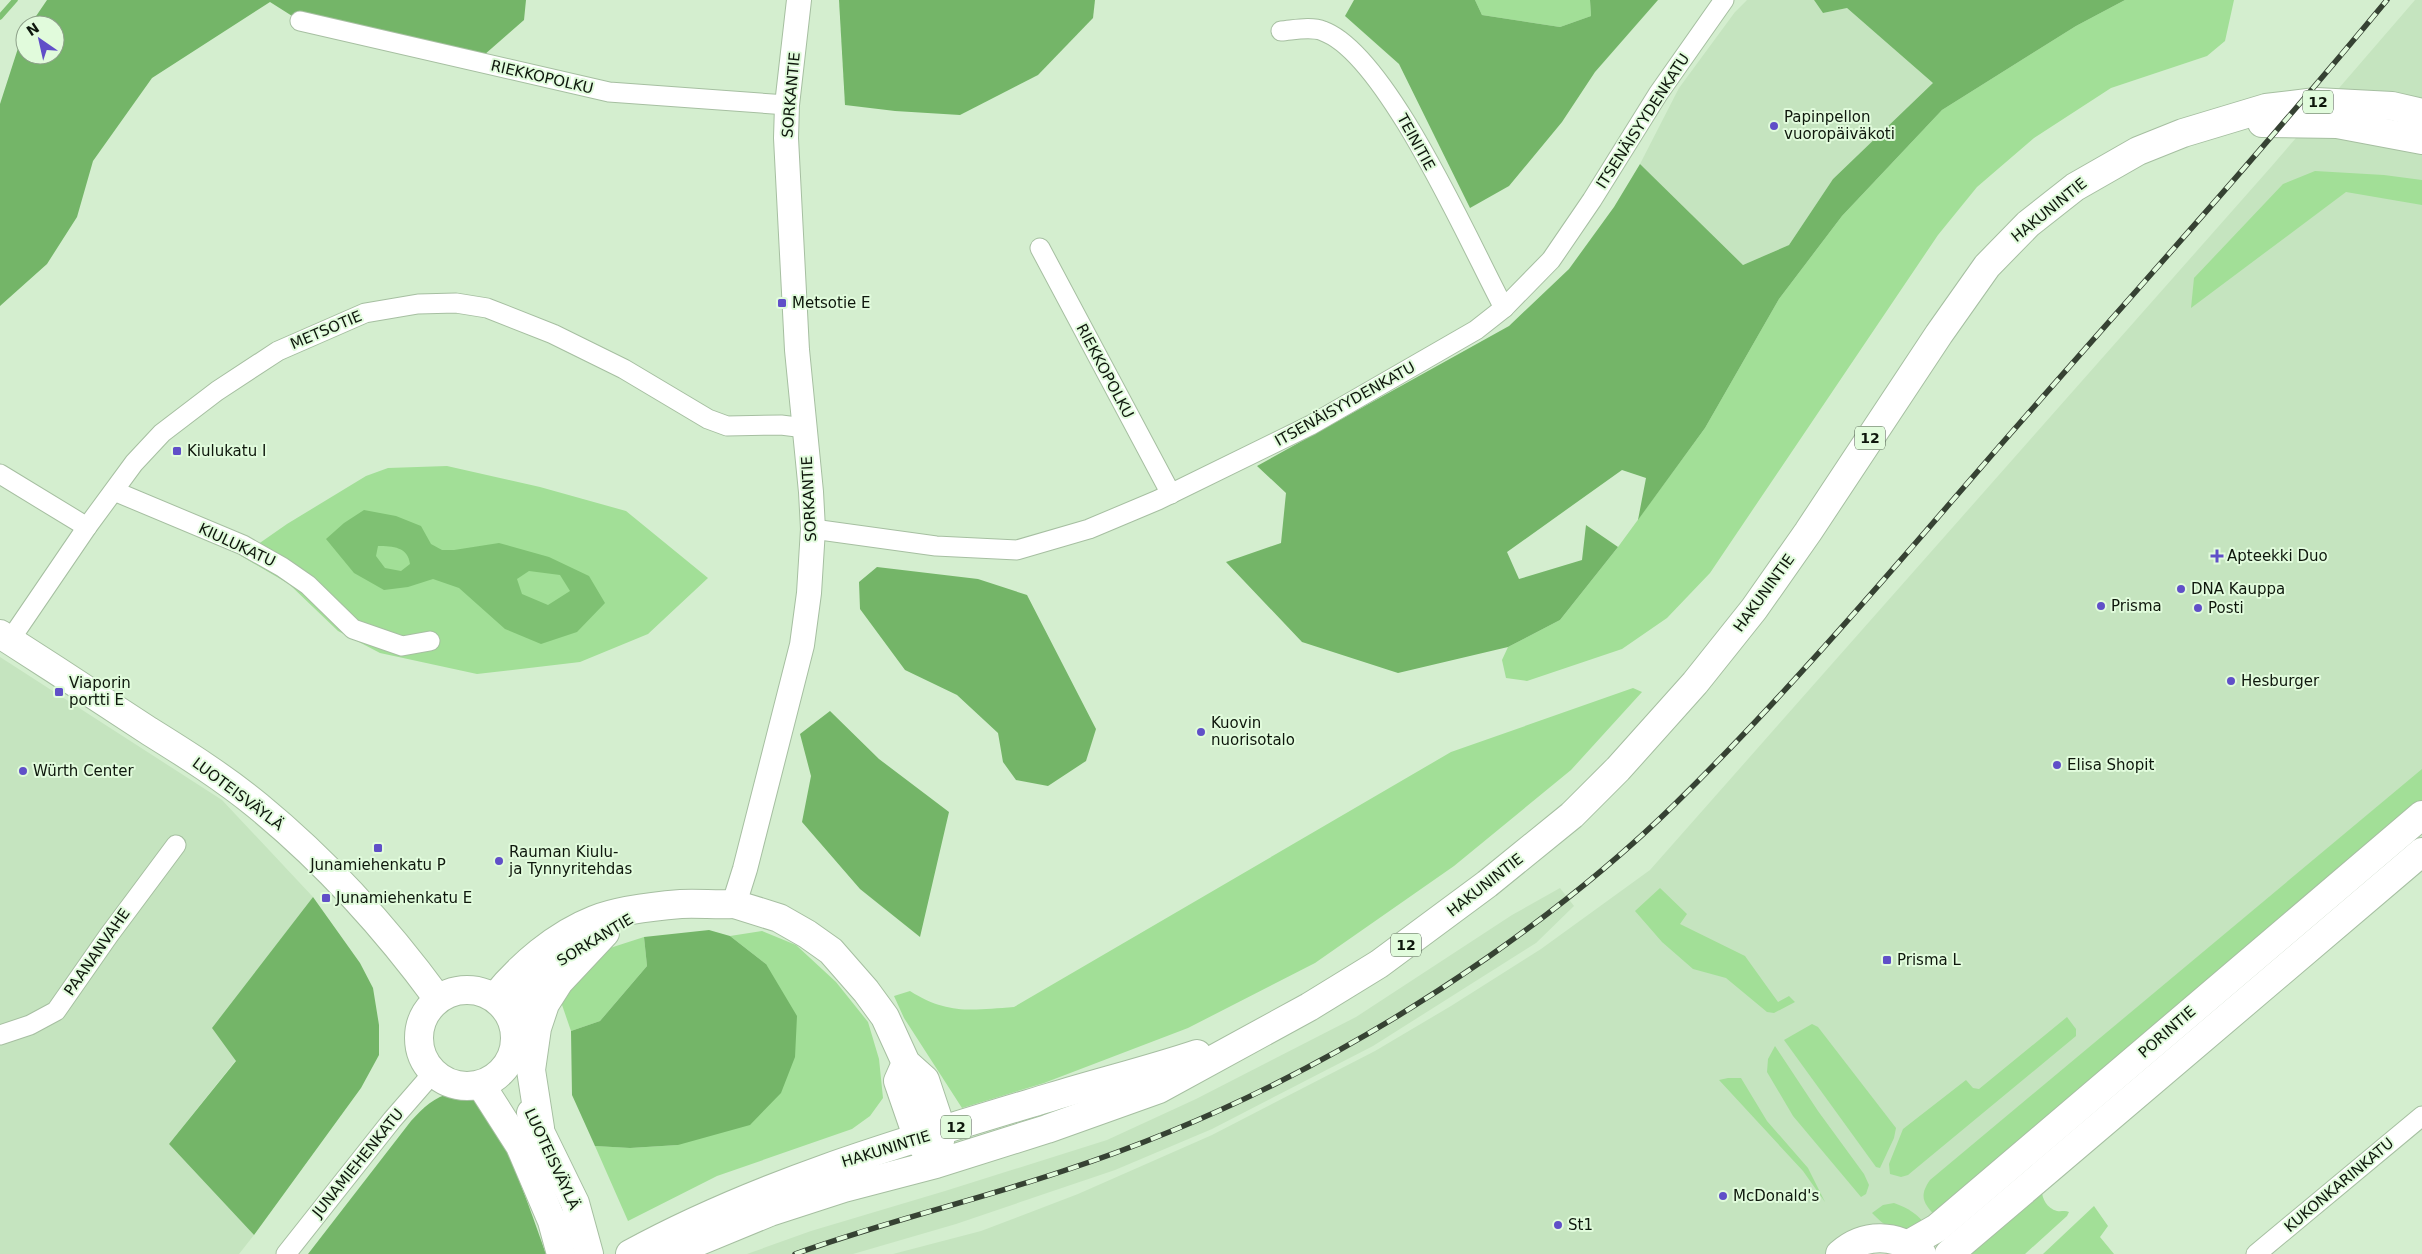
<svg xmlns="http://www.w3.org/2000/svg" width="2422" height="1254" viewBox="0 0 2422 1254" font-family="'DejaVu Sans',sans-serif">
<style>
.built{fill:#c5e4bf}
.green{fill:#a2df97}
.forest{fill:#74b568}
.water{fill:#7fc173;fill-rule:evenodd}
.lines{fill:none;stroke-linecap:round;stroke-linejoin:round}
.stream{stroke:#7fc173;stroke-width:5.5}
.minor-casing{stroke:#a6bfa1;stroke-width:21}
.tertiary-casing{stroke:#a6bfa1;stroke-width:26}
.secondary-casing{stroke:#a6bfa1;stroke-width:30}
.trunk-casing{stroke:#a6bfa1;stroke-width:30}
.minor{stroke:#fff;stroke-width:19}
.tertiary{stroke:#fff;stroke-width:24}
.secondary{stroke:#fff;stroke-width:28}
.trunk{stroke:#fff;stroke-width:28}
.rail-casing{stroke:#364233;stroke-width:5.5}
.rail{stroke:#e1fbdc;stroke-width:4;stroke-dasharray:11;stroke-linecap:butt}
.poi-dot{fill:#604fc8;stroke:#e1fbdc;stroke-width:2}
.labels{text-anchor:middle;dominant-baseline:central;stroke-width:4;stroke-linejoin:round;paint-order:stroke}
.shield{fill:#e1fbdc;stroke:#4d5b4a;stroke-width:1}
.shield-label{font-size:14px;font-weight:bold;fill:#0e170c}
.street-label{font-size:15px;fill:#0e170c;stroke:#e1fbdc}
.poi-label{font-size:15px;fill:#0e170c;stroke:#e1fbdc;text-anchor:start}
</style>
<rect width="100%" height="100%" fill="#d4eecf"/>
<!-- built -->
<g class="built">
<path d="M1747,0H1814L1823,13L1847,8L1934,83L1833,179L1789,245L1743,265L1640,164L1679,88L1735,12Z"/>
<path d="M2415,0H2422V805L1937,1218L1892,1230L1874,1225L1847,1232L1831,1245L1826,1254H893L981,1231L1078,1194L1212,1135L1375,1051L1451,1006L1541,949L1650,870L2271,167Z"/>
<path d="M0,657L222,800L313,897L213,1028L236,1060L169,1144L254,1235L239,1254H0Z"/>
<path d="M1560,888L1574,906L1536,943L1373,1046L1212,1129L1115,1170L956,1224L853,1254H747L811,1231L945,1191L1107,1140L1196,1099L1356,1017L1512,915Z"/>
</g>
<!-- green -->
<g class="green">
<path d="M1475,0H1590L1591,16L1560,27L1482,15Z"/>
<path d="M2125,0H2234L2225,41L2207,56L2111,88L2034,138L1977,187L1938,235L1710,573L1667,618L1622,649L1527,681L1506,678L1502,660L1508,647L1560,620L1618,547L1705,428L1779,299L1842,216L1942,110L2076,26Z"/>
<path d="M2315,171L2384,175L2422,180V205L2346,192L2191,308L2194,278L2283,184Z"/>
<path d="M447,466L540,487L626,511L708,578L648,634L580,662L477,674L380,653L338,631L289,584L241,556L287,524L366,476L388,468Z"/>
<path d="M1633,688L1642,692L1571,770L1454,866L1315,963L1188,1028L1044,1083L962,1108L904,1018L894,996L910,991C948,1015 972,1010 1014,1007L1451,752Z"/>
<path d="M2422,769V805L1937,1218C1924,1204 1918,1197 1930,1180Z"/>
<path d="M1660,888L1687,914L1680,924L1745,956L1778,1002L1789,996L1795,1002L1774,1013L1767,1012L1726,978L1693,969L1662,942L1635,911Z"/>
<path d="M762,931L796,945L836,982L868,1022L879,1059L883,1098L870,1116L852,1129L717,1176L628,1221L595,1146L630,1148L678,1145L766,964L730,936Z"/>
<path d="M644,937L647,966L600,1021L571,1031L561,1002L572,981L610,948Z"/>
<path d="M2067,1017L2076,1029V1036L1908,1175L1901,1177L1890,1174L1889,1164L1903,1129L1966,1080L1973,1088L1979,1089Z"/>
<path d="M1812,1024L1818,1027L1896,1128L1894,1138L1880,1168L1876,1167L1784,1040Z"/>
<path d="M1775,1046L1818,1111L1864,1174L1869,1185L1866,1194L1861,1197L1793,1116L1767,1072L1768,1059Z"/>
<path d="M1728,1078H1741L1767,1121L1808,1168L1825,1202L1803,1171L1719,1080Z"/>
<path d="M2042,1188C2041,1197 2046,1208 2057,1211C2061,1212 2065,1210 2069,1212L2067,1216L2025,1254H1970L1967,1250Z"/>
<path d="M1894,1203C1908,1208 1918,1214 1926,1226C1900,1233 1891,1233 1872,1213L1883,1205Z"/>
<path d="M2094,1206L2108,1226L2100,1237L2114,1254H2043Z"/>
</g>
<!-- forest -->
<g class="forest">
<path d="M47,0H526L524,20L476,62L300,21L270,2L152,78L93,161L77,217L47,264L0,306V104L21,39L25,33V55H55V25H30Z"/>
<path d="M839,0H1095L1093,18L1038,75L960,115L895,111L845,105Z"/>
<path d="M1354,0H1475L1482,15L1560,27L1591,16L1590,0H1658L1595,72L1562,122L1509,186L1470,208L1399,64L1345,16Z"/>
<path d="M1814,0H2125L2076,26L1942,110L1842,216L1779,299L1705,428L1638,520L1646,478L1622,470L1507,552L1519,579L1582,560L1586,525L1618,547L1560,620L1508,647L1398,673L1302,642L1226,562L1281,543L1286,493L1257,466L1509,326L1569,269L1614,207L1640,164L1743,265L1789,245L1833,179L1933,83L1847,8L1823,13Z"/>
<path d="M877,567L978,579L1027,595L1096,729L1086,761L1048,786L1016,780L1003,762L998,733L957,695L905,670L860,609L859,582Z"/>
<path d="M830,711L879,759L949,812L920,937L860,889L802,822L811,776L800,734Z"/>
<path d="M313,897L360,963L373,988L379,1025V1055L361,1088L254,1235L169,1144L236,1061L212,1028Z"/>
<path d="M709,930L730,936L766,964L797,1016L795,1057L781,1093L750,1125L678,1145L630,1148L595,1146L572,1095L571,1031L600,1021L647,966L644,937Z"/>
<path d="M452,1093C458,1094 466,1094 471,1097C499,1113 534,1221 546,1254H308L411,1121C424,1107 434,1097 452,1093Z"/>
</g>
<!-- water -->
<path class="water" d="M364,510L396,516L421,526L431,544L442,550H454L499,543L549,557L589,576L605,603L577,632L541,644L505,629L459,588L433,579L408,587L384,590L354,573L326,539L344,523ZM378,546C393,546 408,547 410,564L401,571L385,568L376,556ZM529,571L560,575L570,591L548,605L522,594L517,579Z"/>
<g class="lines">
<!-- stream -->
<path class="stream" d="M0,17L15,0"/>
<!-- minor casing -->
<g class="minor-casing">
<g id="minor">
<path d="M300,21L609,92L787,105"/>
<path d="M1281,31C1294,30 1311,26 1323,31C1387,54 1470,245 1504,308"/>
<path d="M1040,248L1171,494"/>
<path d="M0,474L87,527"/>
<path d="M114,491L243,545L282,567L308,585L353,629L402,646L430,641"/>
<path d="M813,529L936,546L1017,550L1089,529L1158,500L1311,425L1476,330L1504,308L1551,260L1592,200L1658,94L1724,0"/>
<path d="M10,640L87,527L134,463L162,433L217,391L278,351L365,313L418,304L456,303L487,308L553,334L624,369L708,419L727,426L781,425L805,428"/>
<path d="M0,1035L30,1025L56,1011L109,935L176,845"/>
<path d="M286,1254L392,1120L432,1074"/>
<path d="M2256,1254L2422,1116"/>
</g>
</g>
<!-- tertiary casing -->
<g class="tertiary-casing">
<path id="tertiary" d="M734,904L745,869L802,645L809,593L813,529L811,492L797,350L786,138L787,105L799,0"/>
</g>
<!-- secondary casing -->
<g class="secondary-casing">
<g id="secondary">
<path d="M0,634C50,666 99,698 149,731C186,754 224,778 258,806C325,861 386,928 438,999"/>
<circle cx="467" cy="1038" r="48"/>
<path d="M495,997C520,966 556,935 594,920C616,911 656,906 681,904C698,903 716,905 734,904"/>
<path d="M514,1025C524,1002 534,976 556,963"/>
<path d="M481,1085L520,1146L552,1221L561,1254"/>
<path d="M531,1113L575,1203L589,1254"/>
<path d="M540,1128L531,1070L537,1028L545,1004L559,982L605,933"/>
<path d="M1909,1244L1937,1228L2422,815"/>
<path d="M1840,1254C1865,1232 1896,1234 1922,1254"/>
<path d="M1949,1254L2422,852"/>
</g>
</g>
<!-- trunk casing -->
<g class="trunk-casing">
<g id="trunk">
<path d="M2262,123L2337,124L2422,140"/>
<path d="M734,904L779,918L807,934L831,951L866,991L885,1017L906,1063L925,1080L942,1131L938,1150"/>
<path d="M906,1063L898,1081L918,1139L928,1154"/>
<path d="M630,1254C762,1182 908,1140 1051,1097C1100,1082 1149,1070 1197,1054"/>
<path d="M668,1254L770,1212L844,1188L936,1164L1047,1129L1159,1089L1309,1007L1379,964L1487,884L1572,815L1618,769L1695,683L1754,609L1808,532L1939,334L1987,266L2028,224L2075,187L2138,151L2183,133L2266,108L2316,102L2392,106L2422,113"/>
</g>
</g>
<!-- minor -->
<use href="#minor" class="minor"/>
<!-- tertiary -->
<use href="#tertiary" class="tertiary"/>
<!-- secondary -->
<use href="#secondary" class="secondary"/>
<!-- trunk -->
<use href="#trunk" class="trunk"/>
<!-- rail casing -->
<g class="rail-casing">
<path id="rail" d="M795,1254C883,1222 974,1201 1063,1171C1136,1147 1207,1118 1275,1084C1415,1014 1564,913 1675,804C1792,689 1897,564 2004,441C2132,295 2263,150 2387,0"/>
</g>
<!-- rail -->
<use href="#rail" class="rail"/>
</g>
<!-- markers -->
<g class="poi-dot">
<circle cx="1774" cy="126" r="5"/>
<rect x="777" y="298" width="10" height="10" rx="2.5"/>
<rect x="172" y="446" width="10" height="10" rx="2.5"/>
<path d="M2214.5 548.5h5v5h5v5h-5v5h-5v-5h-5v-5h5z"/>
<circle cx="2181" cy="589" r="5"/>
<circle cx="2101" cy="606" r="5"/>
<circle cx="2198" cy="608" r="5"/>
<circle cx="2231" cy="681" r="5"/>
<rect x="54" y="687" width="10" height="10" rx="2.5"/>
<circle cx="1201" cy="732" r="5"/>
<circle cx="2057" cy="765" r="5"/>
<circle cx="23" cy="771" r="5"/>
<rect x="373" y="843" width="10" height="10" rx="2.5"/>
<circle cx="499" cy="861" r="5"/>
<rect x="321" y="893" width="10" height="10" rx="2.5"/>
<rect x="1882" y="955" width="10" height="10" rx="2.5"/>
<circle cx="1723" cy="1196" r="5"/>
<circle cx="1558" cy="1225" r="5"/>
</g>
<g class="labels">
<!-- shield labels -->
<g class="shield">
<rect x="2303" y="90.5" width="30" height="23" rx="4"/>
<rect x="1855" y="426.5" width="30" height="23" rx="4"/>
<rect x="1391" y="933.5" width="30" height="23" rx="4"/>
<rect x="941" y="1115.5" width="30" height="23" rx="4"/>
</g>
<g class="shield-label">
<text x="2318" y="102">12</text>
<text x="1870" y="438">12</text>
<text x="1406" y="945">12</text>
<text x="956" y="1127">12</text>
</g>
<!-- street labels -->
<g class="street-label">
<text transform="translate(542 77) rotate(13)">RIEKKOPOLKU</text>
<text transform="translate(791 95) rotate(-85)">SORKANTIE</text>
<text transform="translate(1643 121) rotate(-57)">ITSENÄISYYDENKATU</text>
<text transform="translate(1416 142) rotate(61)">TEINITIE</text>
<text transform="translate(2049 210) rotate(-39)">HAKUNINTIE</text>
<text transform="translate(326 330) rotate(-23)">METSOTIE</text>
<text transform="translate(1105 371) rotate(62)">RIEKKOPOLKU</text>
<text transform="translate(1345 404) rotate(-29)">ITSENÄISYYDENKATU</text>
<text transform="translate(809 499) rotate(-93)">SORKANTIE</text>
<text transform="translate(237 545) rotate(25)">KIULUKATU</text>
<text transform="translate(1764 593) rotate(-54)">HAKUNINTIE</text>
<text transform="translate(238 794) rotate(37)">LUOTEISVÄYLÄ</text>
<text transform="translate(1485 885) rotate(-38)">HAKUNINTIE</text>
<text transform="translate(595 940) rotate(-31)">SORKANTIE</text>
<text transform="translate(97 952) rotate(-55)">PAANANVAHE</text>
<text transform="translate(2167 1032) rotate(-41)">PORINTIE</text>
<text transform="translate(886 1149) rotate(-17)">HAKUNINTIE</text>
<text transform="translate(552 1159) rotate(65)">LUOTEISVÄYLÄ</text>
<text transform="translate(358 1163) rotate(-51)">JUNAMIEHENKATU</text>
<text transform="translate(2339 1185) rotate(-40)">KUKONKARINKATU</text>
</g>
<!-- poi labels -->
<g class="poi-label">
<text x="1784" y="117">Papinpellon<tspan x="1784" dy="17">vuoropäiväkoti</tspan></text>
<text x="792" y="303">Metsotie E</text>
<text x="187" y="451">Kiulukatu I</text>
<text x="2227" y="556">Apteekki Duo</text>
<text x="2191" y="589">DNA Kauppa</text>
<text x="2111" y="606">Prisma</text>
<text x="2208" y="608">Posti</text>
<text x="2241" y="681">Hesburger</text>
<text x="69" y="683">Viaporin<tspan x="69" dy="17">portti E</tspan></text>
<text x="1211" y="723">Kuovin<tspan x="1211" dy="17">nuorisotalo</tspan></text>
<text x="2067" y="765">Elisa Shopit</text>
<text x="33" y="771">Würth Center</text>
<text x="509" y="852">Rauman Kiulu-<tspan x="509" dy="17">ja Tynnyritehdas</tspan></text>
<text x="378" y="865" text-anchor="middle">Junamiehenkatu P</text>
<text x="336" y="898">Junamiehenkatu E</text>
<text x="1897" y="960">Prisma L</text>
<text x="1733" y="1196">McDonald's</text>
<text x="1568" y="1225">St1</text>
</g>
</g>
<!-- north arrow -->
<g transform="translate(40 40) rotate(326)"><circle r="24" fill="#e1fbdc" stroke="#8da089"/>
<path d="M0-4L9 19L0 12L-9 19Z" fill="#604fc8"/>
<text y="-8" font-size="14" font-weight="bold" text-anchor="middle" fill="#0e170c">N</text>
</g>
</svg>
